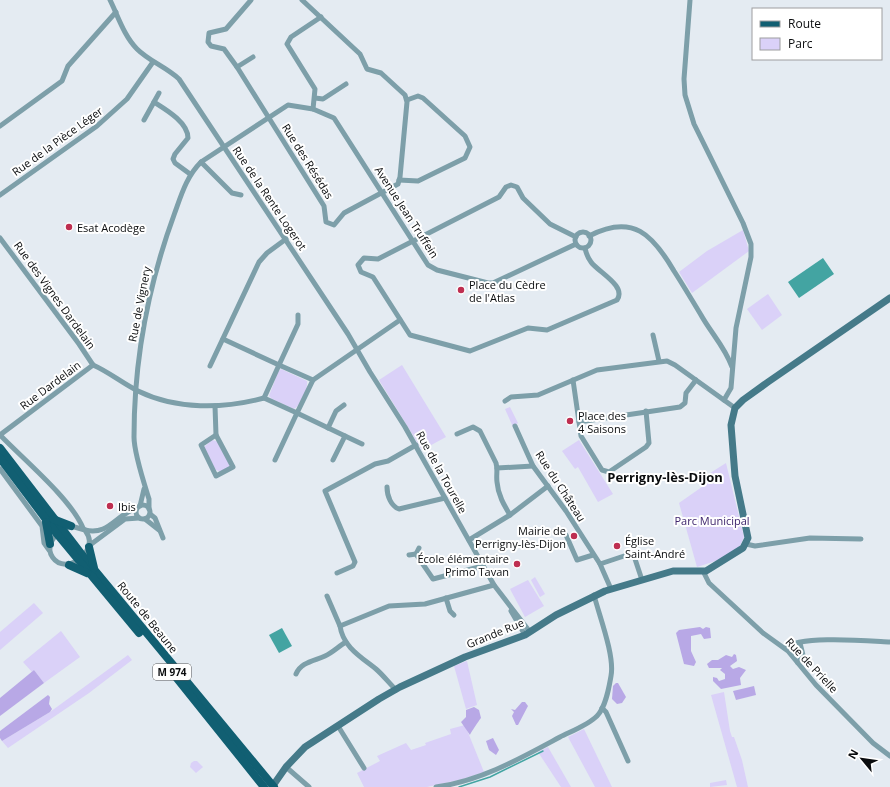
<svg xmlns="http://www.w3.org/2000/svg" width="890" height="787" viewBox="0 0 890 787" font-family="'Open Sans',sans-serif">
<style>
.green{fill:#dad1f8}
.forest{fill:#b8a8e6}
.water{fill:#43a4a2}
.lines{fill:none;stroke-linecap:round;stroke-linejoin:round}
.stream{stroke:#43a4a2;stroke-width:1.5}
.minor{stroke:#7d9fa9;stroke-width:5}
.secondary{stroke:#457a89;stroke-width:7}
.primary{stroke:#115f72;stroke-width:8}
.poi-dot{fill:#be2e50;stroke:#fff;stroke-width:1.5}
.labels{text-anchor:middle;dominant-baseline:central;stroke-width:4;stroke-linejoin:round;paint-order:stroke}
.shield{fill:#fff;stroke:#545556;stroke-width:1}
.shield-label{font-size:10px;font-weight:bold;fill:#0a0c0e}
.street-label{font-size:11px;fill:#0a0c0e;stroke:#fff}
.poi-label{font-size:11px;fill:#0a0c0e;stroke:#fff;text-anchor:start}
.park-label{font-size:11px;fill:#3e256d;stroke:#fff}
.quarter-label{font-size:13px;font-weight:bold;fill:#0a0c0e;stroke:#fff}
</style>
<rect width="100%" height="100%" fill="#e4ebf2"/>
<!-- green -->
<g class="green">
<path d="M743,230L749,251L692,293L679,272L707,251Z"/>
<path d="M768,294L782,315L762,330L747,309Z"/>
<path d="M402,365L446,437L422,450L379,380Z"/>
<path d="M281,369L307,381C308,389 301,405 294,409L272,399L269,396L278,372Z"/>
<path d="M510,407L518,423L513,427L505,409Z"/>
<path d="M212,440L219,442L231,465L229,468L221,472L214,469L204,447Z"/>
<path d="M579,440L613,494L598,502L578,467L575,469L562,451Z"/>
<path d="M726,463L744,537L739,548L725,558L697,567L679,503L709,482L707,475Z"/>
<path d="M535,577L545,594L540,597L531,580Z"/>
<path d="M528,580L544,606L525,617L510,589Z"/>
<path d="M34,603L43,613L0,650V632Z"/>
<path d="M61,631L80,657L44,683L34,670L32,672L23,662Z"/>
<path d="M128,655L132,660L89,693L8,748L2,741L50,712Z"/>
<path d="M467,661L477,705L466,709L454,666Z"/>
<path d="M724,692L730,731L732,737H734L742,760L748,787H737L711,695Z"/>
<path d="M465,725L484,772L463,779L427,787H364L357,773L380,761L377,756L406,743L411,750L426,745L425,743L451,734L450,729Z"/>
<path d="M584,729L612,787H595L568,737Z"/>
<path d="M548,747L571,787H561L538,752Z"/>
<path d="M194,761H197L203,767L196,773L190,767L191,763Z"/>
<path d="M726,780L727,785L710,787V783Z"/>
</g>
<!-- forest -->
<g class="forest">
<path d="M700,627L703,629L706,627L710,628L711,638L704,639L701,634L691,636V651L696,662L694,666L684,664L676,633L679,630Z"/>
<path d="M734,654L736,655L737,661L730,666L733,669L739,667L746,670L740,678L741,685L721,689L713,681V677L717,678L719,681L725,679V674L720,670L722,668H709L707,664L712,660H718L726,655L732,657Z"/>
<path d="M34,670L44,683L0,716V698Z"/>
<path d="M616,683H618L626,697L622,703L617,704L612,699L613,686Z"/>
<path d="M754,686L756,695L736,700L733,691Z"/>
<path d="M48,695L50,697L49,704L52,709L50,712L2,741L0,738V731Z"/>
<path d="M522,702H525L528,706L518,725H516L512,716L514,712L511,709L515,710Z"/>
<path d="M474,707L479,710L481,718C480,719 470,734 470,735L461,722L466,717V710Z"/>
<path d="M493,738L499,750L496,755L489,750L486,741Z"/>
</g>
<!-- water -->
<g class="water">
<path d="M823,258L834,274L799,298L788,282Z"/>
<path d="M282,628L292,646L279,653L269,635Z"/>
</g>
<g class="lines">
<!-- stream -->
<path class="stream" d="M459,787L490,777L543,751"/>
<!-- minor -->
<g class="minor">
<path d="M110,0C118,16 124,36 137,49C149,61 166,67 179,79L348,334L370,372L405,427L494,585L530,632"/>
<path d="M251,0L226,29L209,33L208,42L211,46L224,49L237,67L324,206L326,222L334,225L344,213L398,184L400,177L407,102L405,95L381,73L367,69L360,54L302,0"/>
<path d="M690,0L684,79L685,95L694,124L743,223L751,244V257L736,328L731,388L724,400"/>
<path d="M321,17L291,37L287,44L315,89L313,109L334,118L428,265L437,270L488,283H493L576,244"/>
<path d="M237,67L253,57"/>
<path d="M315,98L323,99L346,84"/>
<path d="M154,102L159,93"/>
<path d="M144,120L154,102C165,109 188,122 188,138L175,154L173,159L175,163L190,174"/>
<path d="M0,126L62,81L68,66L116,12"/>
<path d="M201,162L232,193L241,195"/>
<path d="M399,180L418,181L465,158L470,147L465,136L423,98L418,96L407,100"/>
<path d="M0,195L97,126L127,99L153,62"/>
<circle cx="583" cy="240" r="8"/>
<path d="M589,236C633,213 653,235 674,271C683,285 692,300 701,315C711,333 725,347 732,367"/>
<path d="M576,237L550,224L523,198L517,187L511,185L506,187L499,197L378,259L364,258L358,265L361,272L373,277L410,335L470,351L528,328L547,330L617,300C627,286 598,272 591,262C588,258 586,253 585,248"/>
<path d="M0,238L79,344L93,365"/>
<path d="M653,335L659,361"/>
<path d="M223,339L279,365L298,324V315"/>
<path d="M93,365C109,372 122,383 138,391C177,410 223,409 264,398"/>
<path d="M279,365L313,380L297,413L264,398Z"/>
<path d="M210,366L259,262L267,253L286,239"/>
<path d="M313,380L400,320"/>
<path d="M573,380L581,436L602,470L609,472L646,447L649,443L646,411"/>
<path d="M505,401L511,397L538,395L597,370L667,361L675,365L735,408"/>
<path d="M215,406L216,435"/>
<path d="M579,422L680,407L685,403L686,393L696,380"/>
<path d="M515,426L533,466L566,511L600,564L611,589"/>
<path d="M328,428L336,411L344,405"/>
<path d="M457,434L473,427L480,431L496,463C498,470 496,475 497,482C498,495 504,505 510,515"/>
<path d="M0,435C23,459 71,499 83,528"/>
<path d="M0,435L93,365"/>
<path d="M216,435L233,467L216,476L201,445Z"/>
<path d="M275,460L297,413L345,436"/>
<path d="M333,460L345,436L362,444"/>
<path d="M497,468L533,466"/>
<path d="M0,469L42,526L44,543L49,550"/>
<path d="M387,487C387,496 391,506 399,509L445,498"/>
<circle cx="143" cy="512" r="7"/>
<path d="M140,506L144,489"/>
<path d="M149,509V499C144,483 134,453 134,437C134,362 148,286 174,215C181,196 186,177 201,162L288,105L313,109"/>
<path d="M150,514L155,518L163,538"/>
<path d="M145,519L159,530"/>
<path d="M71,526L85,530C90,537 92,544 86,552C60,585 28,542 71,526Z"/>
<path d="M85,530C109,536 116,514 137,508"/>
<path d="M566,535L577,560L593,555"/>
<path d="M469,540L510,515L548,486"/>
<path d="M746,544L755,546L810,538L861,539"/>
<path d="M90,545L125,519L139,518"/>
<path d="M416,554L419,548"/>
<path d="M409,555L416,554L433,579L483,566"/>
<path d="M600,564L633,553L642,580"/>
<path d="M703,571L709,583L763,633L788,651L816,685L873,743L890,756"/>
<path d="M337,573L353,566L355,562L325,491L375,464L388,461L416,445"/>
<path d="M327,596L340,626L389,606L425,604L494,585"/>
<path d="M446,598L450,611L454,615"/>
<path d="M511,611L525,635"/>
<path d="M340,626C343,647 361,657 376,669C383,675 389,683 396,690"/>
<path d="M785,648C799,635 869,641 890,642"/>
<path d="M798,663L803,655L800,643"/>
<path d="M296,674C301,662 314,661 325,656C332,653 339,646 346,642"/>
<path d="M602,708L606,712L628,761"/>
<path d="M338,726L364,768"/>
<path d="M286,767L309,787"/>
<path d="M436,787C481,781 521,758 560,737C572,731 588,725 597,716C606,707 609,687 611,676C615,656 599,615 594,595"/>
</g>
<!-- secondary -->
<path class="secondary" d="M272,787L286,767L305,747L379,699L400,687L465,657L525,635L556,615L605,591L673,571H706L743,548L748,538L735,476L731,425L735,408L743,400L768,382L890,298"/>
<!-- primary -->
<g class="primary">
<path d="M0,448L83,556L274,787"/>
<path d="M0,458L57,534L139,633"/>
<path d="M53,519L71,526"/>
<path d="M46,522L50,544"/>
<path d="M89,547L94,568"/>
<path d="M69,565L87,573"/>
<path d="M171,671L264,787"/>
</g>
</g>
<!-- markers -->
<g class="poi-dot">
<circle cx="69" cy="227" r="4"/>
<circle cx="461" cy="290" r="4"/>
<circle cx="570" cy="421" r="4"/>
<circle cx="110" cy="506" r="4"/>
<circle cx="574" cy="536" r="4"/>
<circle cx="617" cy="546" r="4"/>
<circle cx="517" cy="564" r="4"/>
</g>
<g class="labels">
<!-- shield labels -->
<rect class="shield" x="153" y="664" width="38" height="16" rx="3"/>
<g class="shield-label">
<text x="172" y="672">M 974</text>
</g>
<!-- street labels -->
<g class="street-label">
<text transform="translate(57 141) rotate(-36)">Rue de la Pièce Léger</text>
<text transform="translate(308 161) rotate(58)">Rue des Résédas</text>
<text transform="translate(270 198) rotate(56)">Rue de la Rente Logerot</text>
<text transform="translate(407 212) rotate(57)">Avenue Jean Truffein</text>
<text transform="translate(55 295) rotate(54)">Rue des Vignes Dardelain</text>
<text transform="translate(139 304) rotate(-79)">Rue de Vignery</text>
<text transform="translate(50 385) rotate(-37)">Rue Dardelain</text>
<text transform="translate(442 472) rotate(61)">Rue de la Tourelle</text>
<text transform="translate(561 486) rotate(57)">Rue du Château</text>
<text transform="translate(148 617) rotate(51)">Route de Beaune</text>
<text transform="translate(495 633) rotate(-22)">Grande Rue</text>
<text transform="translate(812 665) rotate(47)">Rue de Prielle</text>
</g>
<!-- poi labels -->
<g class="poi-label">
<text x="77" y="227">Esat Acodège</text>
<text x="469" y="284">Place du Cèdre<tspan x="469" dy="13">de l'Atlas</tspan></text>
<text x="578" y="415">Place des<tspan x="578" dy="13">4 Saisons</tspan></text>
<text x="118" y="506">Ibis</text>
<text x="566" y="530" text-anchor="end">Mairie de<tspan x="566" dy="13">Perrigny-lès-Dijon</tspan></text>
<text x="625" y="540">Église<tspan x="625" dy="13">Saint-André</tspan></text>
<text x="509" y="558" text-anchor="end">École élémentaire<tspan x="509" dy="13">Primo Tavan</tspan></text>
</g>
<!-- park labels -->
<g class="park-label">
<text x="712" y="520">Parc Municipal</text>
</g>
<!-- quarter labels -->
<g class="quarter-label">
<text x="665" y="477">Perrigny-lès-Dijon</text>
</g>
</g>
<!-- legend -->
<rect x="752" y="8" width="130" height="52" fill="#ffffff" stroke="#9d9e9f"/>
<rect x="760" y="21" width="20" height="6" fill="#115f72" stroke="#9d9e9f"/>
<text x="788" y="28" font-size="12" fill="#0a0c0e">Route</text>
<rect x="760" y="38" width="20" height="12" fill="#dad1f8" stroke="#9d9e9f"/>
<text x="788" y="48" font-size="12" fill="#0a0c0e">Parc</text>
<!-- north arrow -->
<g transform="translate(862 759) rotate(299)" stroke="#ffffff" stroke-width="3" paint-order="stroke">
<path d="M0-3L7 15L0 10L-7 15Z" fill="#0a0c0e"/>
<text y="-6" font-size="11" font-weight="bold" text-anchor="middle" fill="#0a0c0e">N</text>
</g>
</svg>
